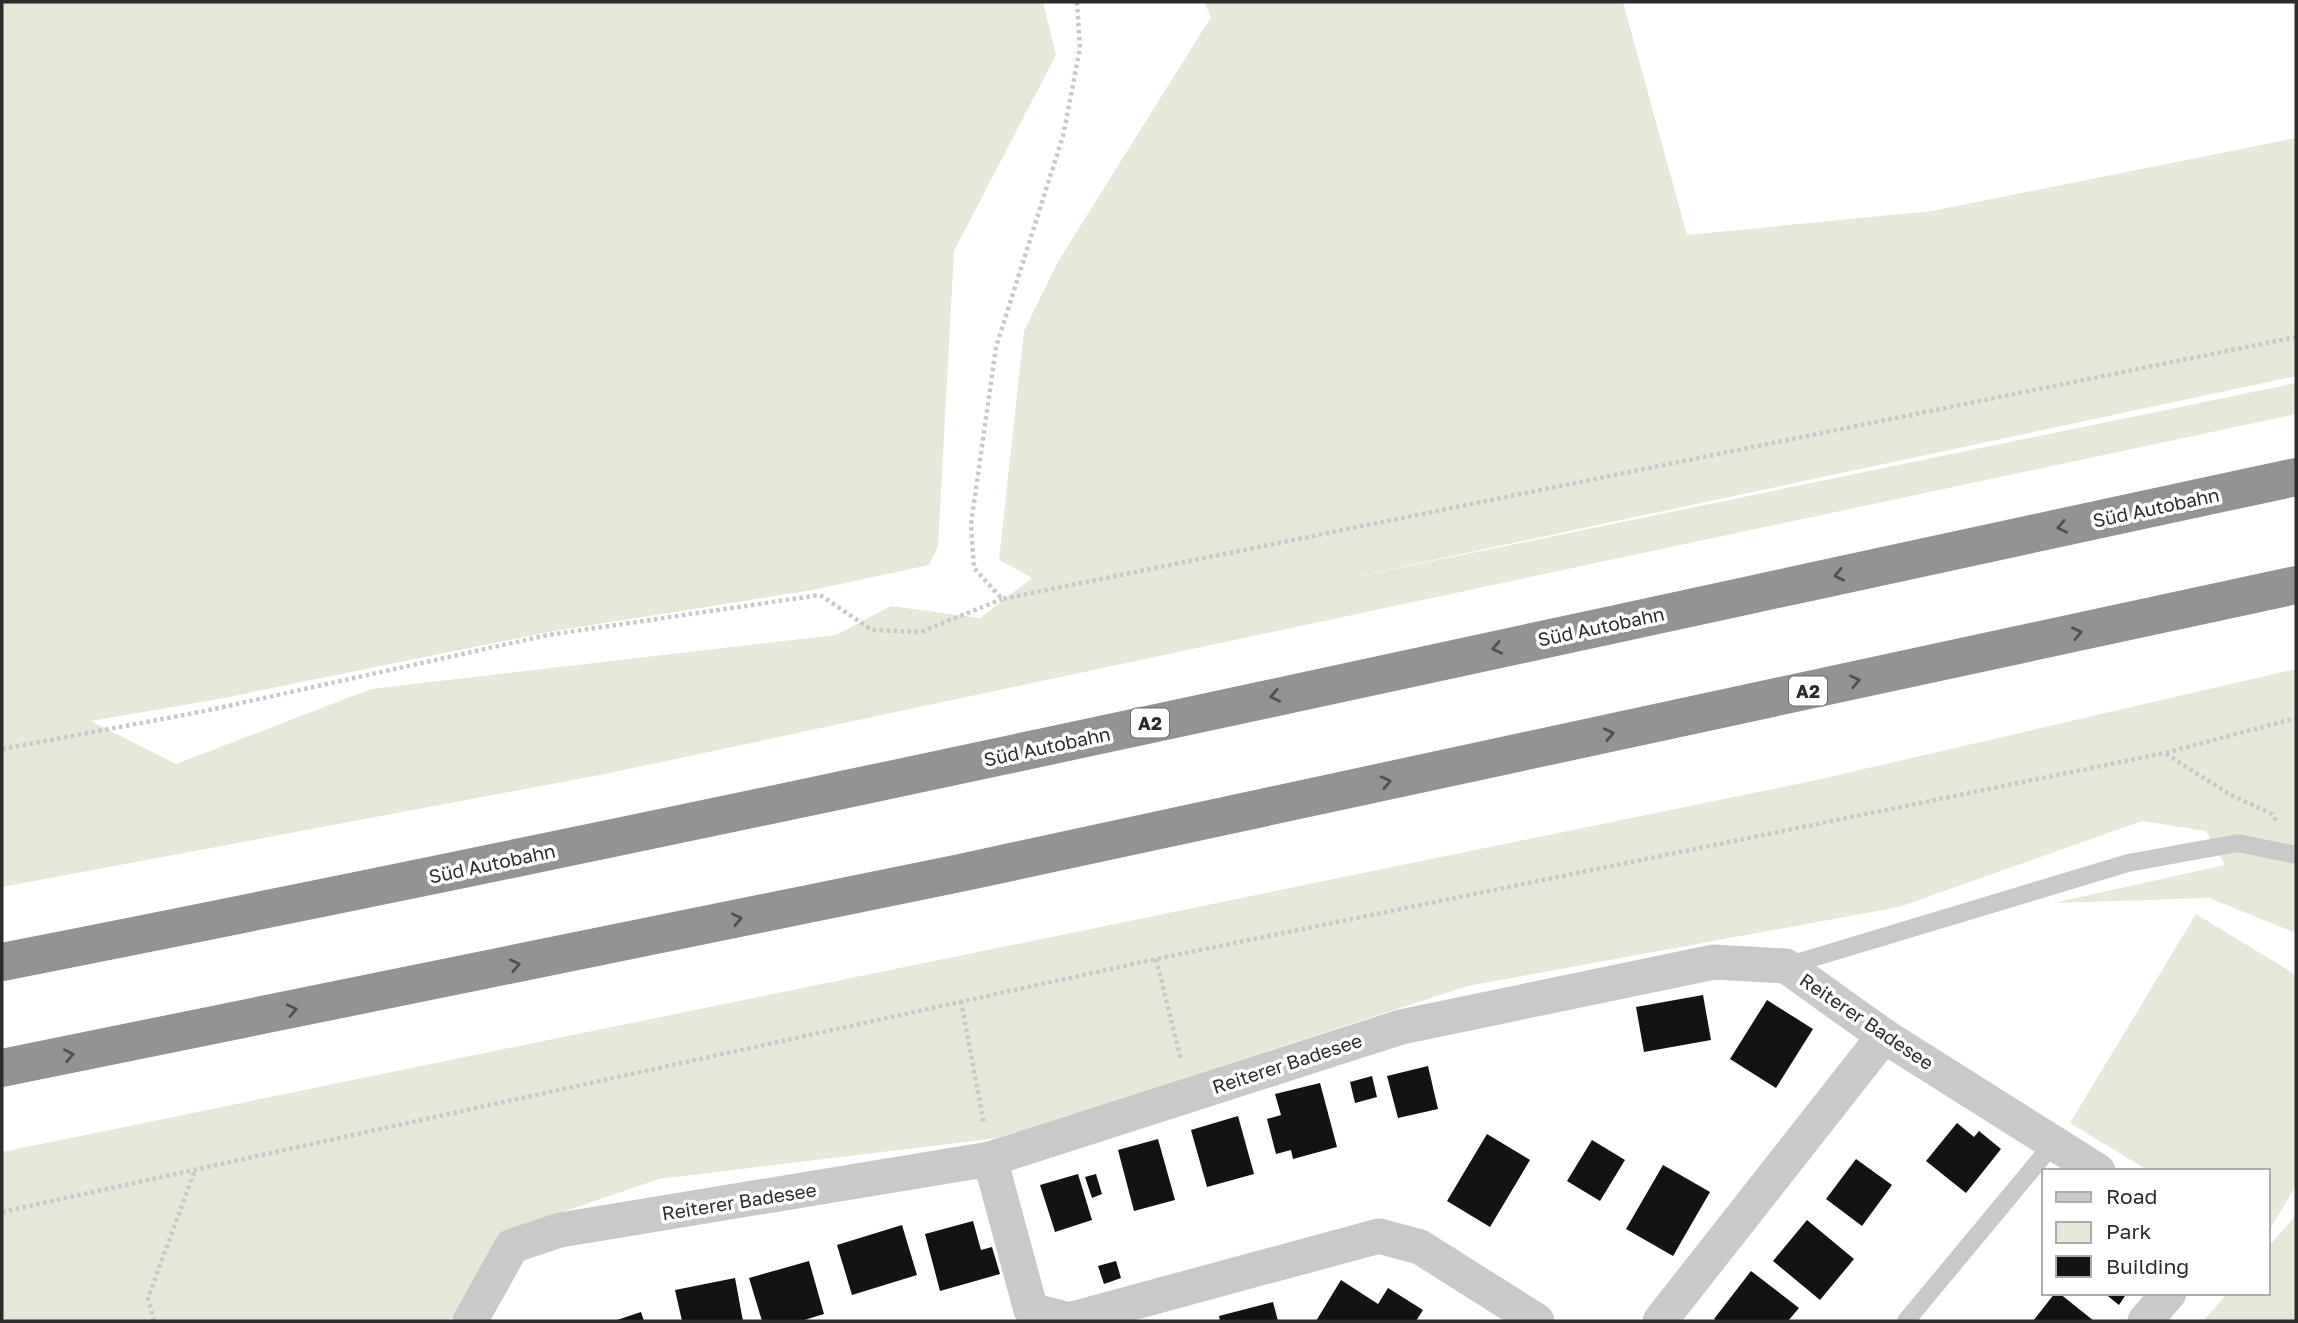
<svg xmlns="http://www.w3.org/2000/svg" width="2298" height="1323" viewBox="0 0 2298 1323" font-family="'Golos Text',sans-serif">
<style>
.green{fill:#e5e9d9}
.building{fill:#131313}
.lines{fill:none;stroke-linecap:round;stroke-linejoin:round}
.path{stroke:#c9c9c9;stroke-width:4.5;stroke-dasharray:3.5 3.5;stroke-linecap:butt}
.lane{stroke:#c9c9c9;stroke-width:18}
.street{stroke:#c9c9c9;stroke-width:35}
.highway{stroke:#939393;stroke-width:38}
.oneway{stroke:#505050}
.labels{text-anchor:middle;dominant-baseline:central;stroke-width:7;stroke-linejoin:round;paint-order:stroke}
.shield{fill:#fff;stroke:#6b6b6b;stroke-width:2}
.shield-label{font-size:18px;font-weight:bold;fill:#2c2c2c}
.street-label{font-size:19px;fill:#2c2c2c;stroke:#fff}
</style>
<rect width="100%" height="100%" fill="#fff"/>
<!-- green -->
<g class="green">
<path d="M2,2H1043L1056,55L954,251L938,547L929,565L813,590L548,632L219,699L91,721L176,764L371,689L836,635L891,606L980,618L1032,578L999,560L1024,331L1059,260L1211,17L1204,2H1623L1687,235L1932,211L2296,138V376L1331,582L2296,383V414L605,774L2,887Z"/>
<path d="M2296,669V933L2209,898L2053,903L2225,865L2206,831L2142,821L1899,907L1468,986L998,1138L659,1179L513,1229L464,1312L447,1321H2V1152L1812,781Z"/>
<path d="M2196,914L2296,975V1186L2268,1232V1171H2149L2070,1123Z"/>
<path d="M2296,1215V1321H2203L2228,1293H2268V1247Z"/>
</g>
<!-- building -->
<g class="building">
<path d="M1703,995L1711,1040L1644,1052L1636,1007Z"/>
<path d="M1767,1000L1813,1029L1776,1088L1730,1059Z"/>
<path d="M1428,1066L1438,1109L1398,1118L1387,1076Z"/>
<path d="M1372,1076L1377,1097L1355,1103L1350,1082Z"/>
<path d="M1320,1083L1337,1147L1293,1159L1291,1150L1276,1154L1267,1119L1281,1115L1275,1094Z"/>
<path d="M1238,1116L1254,1174L1207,1187L1191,1130Z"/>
<path d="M1957,1123L1974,1137L1979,1131L2001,1149L1966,1193L1926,1161Z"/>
<path d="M1487,1134L1530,1160L1490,1227L1447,1201Z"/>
<path d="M1158,1139L1175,1200L1134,1211L1118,1150Z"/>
<path d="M1592,1140L1625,1160L1600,1201L1567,1181Z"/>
<path d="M1856,1159L1892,1185L1862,1226L1826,1199Z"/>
<path d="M1663,1165L1710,1192L1673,1256L1626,1229Z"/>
<path d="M1078,1174L1092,1220L1055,1232L1040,1185Z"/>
<path d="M1096,1174L1102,1194L1092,1198L1085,1177Z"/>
<path d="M1807,1220L1854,1259L1820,1300L1773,1261Z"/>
<path d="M973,1221L981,1250L992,1247L1000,1274L940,1291L925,1234Z"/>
<path d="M902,1225L917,1275L852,1295L837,1245Z"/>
<path d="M809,1261L824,1314L801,1321H762L749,1278Z"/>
<path d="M1116,1261L1121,1278L1104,1284L1098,1266Z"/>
<path d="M1751,1271L1799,1308L1788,1321H1717L1714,1319Z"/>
<path d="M735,1278L743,1321H682L675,1290Z"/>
<path d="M1341,1280L1378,1304L1388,1288L1423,1310L1416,1321H1316Z"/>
<path d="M2055,1293H2059L2094,1321H2033Z"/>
<path d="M2104,1293H2127L2119,1305Z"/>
<path d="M1273,1302L1278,1321H1220L1219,1316Z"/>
<path d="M641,1312L644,1321H614Z"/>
</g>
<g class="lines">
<!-- path -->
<g class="path">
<path d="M1077,2L1080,48L1063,136L996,347L971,524L974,568L1002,599L2296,337"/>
<path d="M2,749L205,711L548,635L820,595L872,630L921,632L1002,599"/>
<path d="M2166,754L2231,795L2272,814L2277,822"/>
<path d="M1156,959L1181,1060"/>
<path d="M961,1001L984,1124"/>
<path d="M2,1212L1156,959L2165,753L2296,718"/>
<path d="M154,1321L148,1298L195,1170"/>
</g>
<!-- lane -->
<g class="lane">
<path d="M1786,966L2128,863L2238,843L2296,855"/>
<path d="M1906,1321L2053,1144"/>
</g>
<!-- street -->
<g class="street">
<path d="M990,1159L1031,1310L1069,1320L1379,1236L1420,1247L1537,1321"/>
<path d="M470,1321L512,1246L560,1230L990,1159L1401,1027L1714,962L1786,966L1884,1036L2098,1171"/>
<path d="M1660,1321L1884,1036"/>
<path d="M2145,1321L2169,1293"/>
</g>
<!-- highway -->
<g class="highway">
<path d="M2,962C769,811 1532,641 2296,477"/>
<path d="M2,1068L960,873L2296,585"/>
</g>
</g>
<!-- one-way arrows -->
<defs><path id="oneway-chevron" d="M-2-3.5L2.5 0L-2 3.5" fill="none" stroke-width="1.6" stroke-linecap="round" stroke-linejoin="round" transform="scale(1.75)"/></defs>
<g class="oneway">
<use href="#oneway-chevron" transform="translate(2062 527) rotate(168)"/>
<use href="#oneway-chevron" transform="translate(1839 575) rotate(168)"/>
<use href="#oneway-chevron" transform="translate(2077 633) rotate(-12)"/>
<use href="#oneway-chevron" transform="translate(1497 648) rotate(168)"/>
<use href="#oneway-chevron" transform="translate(1855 681) rotate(-12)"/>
<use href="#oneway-chevron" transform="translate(1275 696) rotate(168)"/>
<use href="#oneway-chevron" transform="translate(1609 734) rotate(-12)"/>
<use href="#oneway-chevron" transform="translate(1386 782) rotate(-12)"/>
<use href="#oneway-chevron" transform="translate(737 919) rotate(-12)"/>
<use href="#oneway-chevron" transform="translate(515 965) rotate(-12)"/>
<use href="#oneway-chevron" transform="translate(292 1010) rotate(-12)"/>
<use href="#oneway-chevron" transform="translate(69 1055) rotate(-11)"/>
</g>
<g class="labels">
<!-- shield labels -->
<g class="shield">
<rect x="1789" y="676.5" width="38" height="29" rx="5"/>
<rect x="1131" y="708.5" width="38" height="29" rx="5"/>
</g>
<g class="shield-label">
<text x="1808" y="691">A2</text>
<text x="1150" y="723">A2</text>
</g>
<!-- street labels -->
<g class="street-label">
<text transform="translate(2156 507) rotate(-12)">Süd Autobahn</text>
<text transform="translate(1601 626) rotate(-12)">Süd Autobahn</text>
<text transform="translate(1047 746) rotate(-12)">Süd Autobahn</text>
<text transform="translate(492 863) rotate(-12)">Süd Autobahn</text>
<text transform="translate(1867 1021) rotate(34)">Reiterer Badesee</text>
<text transform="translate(1287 1063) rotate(-18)">Reiterer Badesee</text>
<text transform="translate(739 1201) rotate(-9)">Reiterer Badesee</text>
</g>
</g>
<!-- border -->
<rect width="2298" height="1323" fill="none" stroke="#2c2c2c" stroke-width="7"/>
<!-- legend -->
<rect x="2042" y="1169" width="228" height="126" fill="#ffffff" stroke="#ababab" stroke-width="2"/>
<rect x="2056" y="1192" width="35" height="10" fill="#c9c9c9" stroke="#ababab" stroke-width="2"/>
<text x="2106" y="1204" font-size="21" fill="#2c2c2c">Road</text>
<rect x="2056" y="1222" width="35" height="21" fill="#e5e9d9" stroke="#ababab" stroke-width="2"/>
<text x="2106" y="1239" font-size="21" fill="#2c2c2c">Park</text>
<rect x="2056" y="1256" width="35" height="21" fill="#131313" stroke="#ababab" stroke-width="2"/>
<text x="2106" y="1274" font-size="21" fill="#2c2c2c">Building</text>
</svg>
